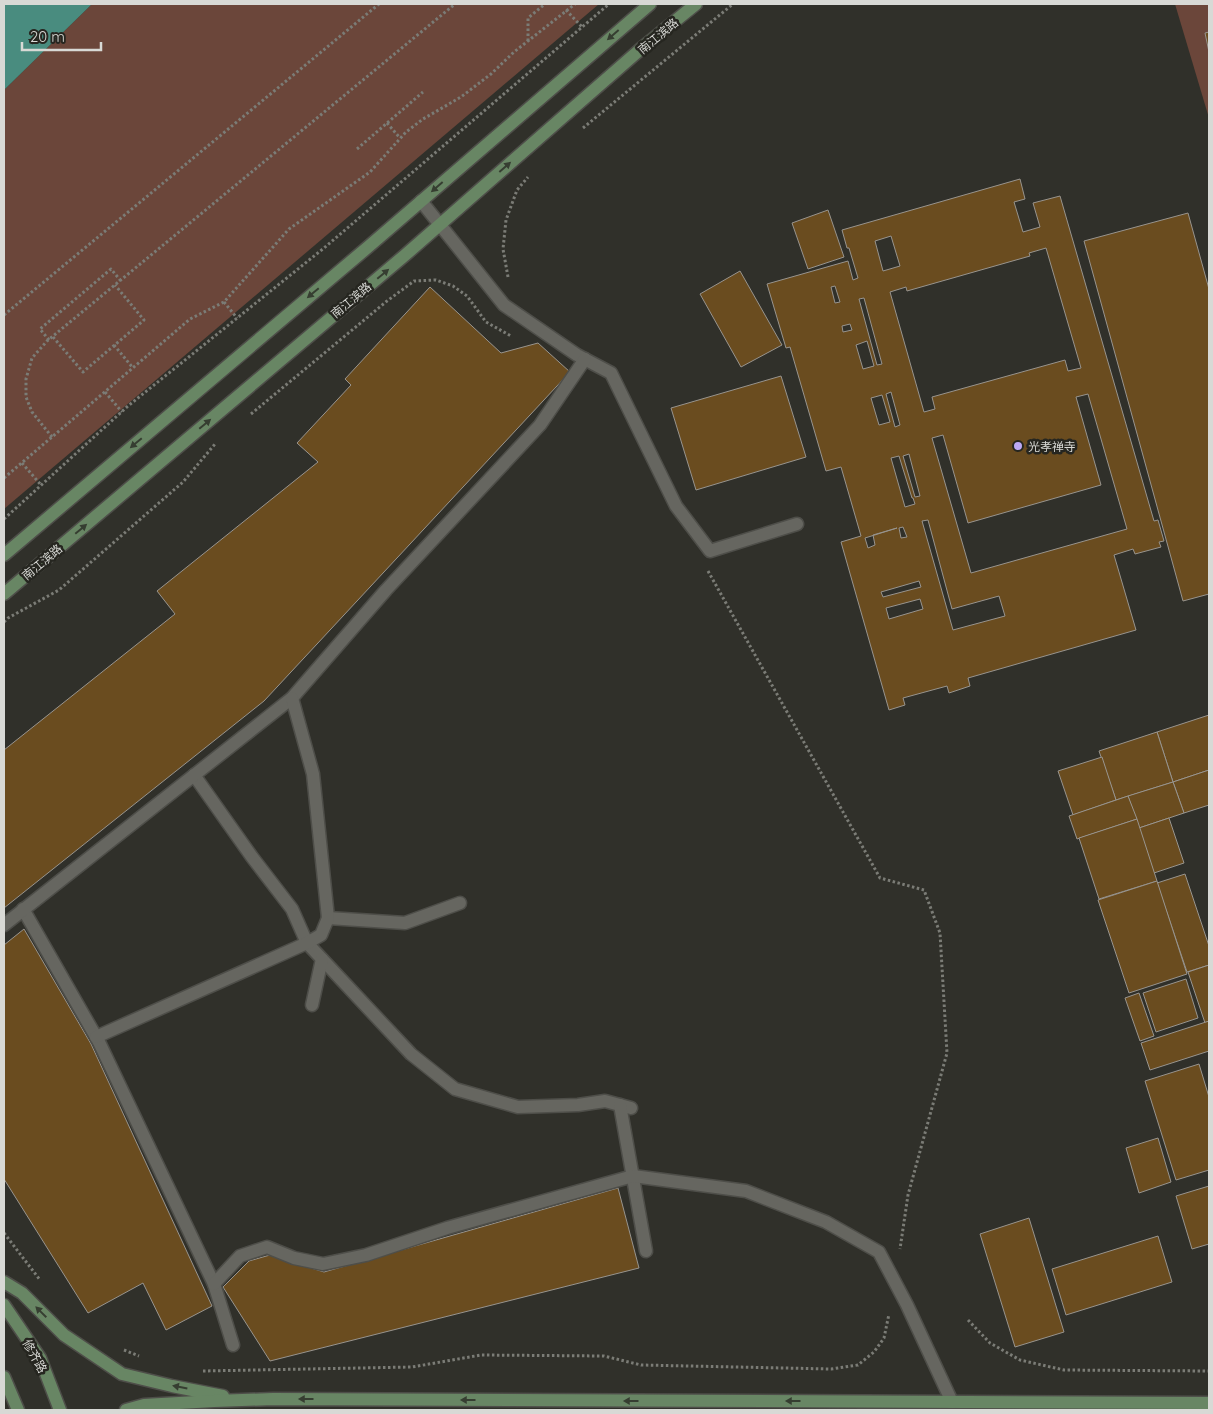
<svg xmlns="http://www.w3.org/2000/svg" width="1213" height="1414" viewBox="0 0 1213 1414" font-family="Quicksand,'Noto Sans SC',sans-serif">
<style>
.green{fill:#6b463a}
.water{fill:#498c7f}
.building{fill:#6a4c1f;stroke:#98948e;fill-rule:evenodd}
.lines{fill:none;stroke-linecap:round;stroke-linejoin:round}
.street-casing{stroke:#4e4e49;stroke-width:15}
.secondary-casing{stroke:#4e4e49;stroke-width:15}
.path{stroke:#7b7c76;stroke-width:3;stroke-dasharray:2.5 2.5;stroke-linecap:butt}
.street{stroke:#666660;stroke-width:12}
.secondary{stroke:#688664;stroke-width:12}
.oneway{fill:#363e31}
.poi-dot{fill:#bda9f5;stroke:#262620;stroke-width:2}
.labels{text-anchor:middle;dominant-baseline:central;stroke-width:5;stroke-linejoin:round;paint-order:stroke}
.street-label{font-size:12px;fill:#d8d9d5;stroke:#262620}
.poi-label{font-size:12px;fill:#d8d9d5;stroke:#262620;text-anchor:start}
</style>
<rect width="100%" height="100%" fill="#30302a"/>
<!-- green -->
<g class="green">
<path d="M92,4H599L4,509V90Z"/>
<path d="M1175,4H1209V118Z"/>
</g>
<!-- water -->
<path class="water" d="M4,4H92L4,90Z"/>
<!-- building -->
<g class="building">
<path d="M1209,32V52L1205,33Z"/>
<path d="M1020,179L1025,199L1014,202L1023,232L1040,227L1033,203L1060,196L1154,521L1158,520L1164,541L1159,542L1161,547L1135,554L1133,549L1114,555L1136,630L968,678L970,686L949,693L947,686L903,698L905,705L889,710L841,542L861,536L841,467L826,471L790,347L786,348L767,284L848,261L853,280L858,278L849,248H847L842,230ZM891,236L900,266L883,271L875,241ZM1046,248L1081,368L1068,371L1065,360L932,397L935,409L924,412L890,292L906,287L907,291L1030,256L1029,253ZM835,286L840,302L835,303L831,287ZM864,298L882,364L877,365L859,299ZM850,324L852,330L843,332L842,326ZM867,341L874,366L863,369L856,345ZM891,392L900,425L895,427L886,394ZM1088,394L1127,529L971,573L932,438L943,435L968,523L1101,485L1076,397ZM882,395L890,422L879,425L871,398ZM909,454L920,496L915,497L903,456ZM899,456L912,498H913L915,504L905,507L891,458ZM928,520L952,609L999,596L1005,616L953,630L922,521ZM903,527L907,537L901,538L899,528ZM897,528L873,535L875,545L868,548L865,538ZM919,581L921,587L883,597L881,592ZM920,599L923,609L889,619L886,608Z"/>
<path d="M828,210L844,257L808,269L792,223Z"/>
<path d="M1188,213L1209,289V594L1183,601L1084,241Z"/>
<path d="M740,271L782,345L741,367L700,294Z"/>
<path d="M430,287L501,353L538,343L570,372L264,701L4,908V750L175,614L157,591L318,462L297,443L351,385L345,379Z"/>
<path d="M781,376L806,457L696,490L671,408Z"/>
<path d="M1209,715V770L1173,782L1157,732Z"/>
<path d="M1157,732L1173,782L1116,800L1099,751Z"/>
<path d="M1102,757L1116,800L1073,815L1058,771Z"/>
<path d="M1209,770V805L1184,813L1173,782Z"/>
<path d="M1173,782L1184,813L1139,828L1128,796Z"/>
<path d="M1128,796L1137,819L1077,839L1069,816Z"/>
<path d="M1169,818L1184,863L1154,873L1139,828Z"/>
<path d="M1137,819L1157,881L1099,899L1079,838Z"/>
<path d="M1185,874L1209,946V965L1187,972L1157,883Z"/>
<path d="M1157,881L1187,974L1129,993L1098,900Z"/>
<path d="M24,929L91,1044L212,1306L166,1330L143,1283L88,1313L4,1179V945Z"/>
<path d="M1209,965V1021L1205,1023L1188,972Z"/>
<path d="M1186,979L1198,1018L1156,1032L1143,993Z"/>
<path d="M1139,993L1154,1036L1140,1041L1125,998Z"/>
<path d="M1209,1021V1051L1150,1070L1141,1043Z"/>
<path d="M1199,1064L1209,1097V1170L1176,1180L1145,1081Z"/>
<path d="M1158,1138L1171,1182L1139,1193L1126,1148Z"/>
<path d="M1209,1186V1244L1192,1249L1176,1196Z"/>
<path d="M618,1188L639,1268L270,1361L223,1287L249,1261L270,1255L324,1272Z"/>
<path d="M1029,1218L1064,1332L1015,1347L980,1234Z"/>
<path d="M1158,1236L1172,1282L1066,1315L1052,1269Z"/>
</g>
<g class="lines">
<!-- street casing -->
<g class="street-casing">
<g id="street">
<path d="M421,201L504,305L577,355L611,373L676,506L710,551L797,524"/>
<path d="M194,775L252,857L292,909L307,943L411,1054L455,1089L518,1107L578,1105L605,1101L631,1108"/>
<path d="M23,909L99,1042L214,1284L233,1345"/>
<path d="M328,918L405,923L460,903"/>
<path d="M4,925L292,698L386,590L540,425L585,359"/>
<path d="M312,1005L322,959"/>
<path d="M96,1037L307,943L321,935L328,918L313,774L292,698"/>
<path d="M620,1105L646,1251"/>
<path d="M214,1284L240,1256L267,1247L294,1258L323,1264L366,1255L447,1228L633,1176L746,1191L826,1222L879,1252L907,1305L952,1402"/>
</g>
</g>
<!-- secondary casing -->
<g class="secondary-casing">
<g id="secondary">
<path d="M4,555L368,247L650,4"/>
<path d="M4,594L404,256L643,47L696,4"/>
<path d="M4,1282L22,1293L64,1335L122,1374L172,1386L223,1396"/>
<path d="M4,1305L40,1358L60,1410"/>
<path d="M4,1377L18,1410"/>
<path d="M126,1410L144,1405L214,1401L273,1399L1209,1403"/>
</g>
</g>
<!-- path -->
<g class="path">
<path d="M566,10L582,27"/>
<path d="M528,41V18L545,4"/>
<path d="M387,123L400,138"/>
<path d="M583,128L733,4"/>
<path d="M357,149L423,92"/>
<path d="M508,277L503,249L506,220L517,190L528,177"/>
<path d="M224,302L237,318"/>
<path d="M4,315L379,4"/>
<path d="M53,337L83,372L144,320L115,285"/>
<path d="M49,340L40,329L111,269L121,281"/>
<path d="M114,345L133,368"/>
<path d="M105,392L122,412"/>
<path d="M251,414L387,301L414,281L436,280L453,286L467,296L486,322L511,336"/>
<path d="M52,437L32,412L26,397V379L32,358L47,341L455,4"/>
<path d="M22,463L41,485"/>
<path d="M4,478L190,319L224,302L289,229L370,172L406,132L423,119L461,97L491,74L514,52L575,4"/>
<path d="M4,519L128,406L324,248L609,4"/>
<path d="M708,571L880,878L924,890L940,933L947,1053L908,1195L900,1249"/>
<path d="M4,622L8,618L59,590L183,482L215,444"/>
<path d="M4,1233L40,1280"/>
<path d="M968,1320L990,1343L1020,1360L1064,1370L1209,1371"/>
<path d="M124,1350L139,1356"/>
<path d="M203,1371L412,1367L481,1355L604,1356L641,1365L831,1369L858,1365L874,1352L884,1338L889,1314"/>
</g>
<!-- street -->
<use href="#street" class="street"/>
<!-- secondary -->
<use href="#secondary" class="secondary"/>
</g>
<!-- one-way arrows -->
<defs><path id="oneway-solid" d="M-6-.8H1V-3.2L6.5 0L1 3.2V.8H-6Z" transform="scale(1.25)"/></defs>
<g class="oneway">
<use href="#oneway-solid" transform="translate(613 35) rotate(139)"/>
<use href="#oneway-solid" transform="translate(505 167) rotate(-41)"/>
<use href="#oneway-solid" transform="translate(437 187) rotate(139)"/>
<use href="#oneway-solid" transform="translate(383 274) rotate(-40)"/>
<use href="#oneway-solid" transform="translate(313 293) rotate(140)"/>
<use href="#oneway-solid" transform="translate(205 424) rotate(-40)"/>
<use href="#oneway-solid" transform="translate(136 443) rotate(140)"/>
<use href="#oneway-solid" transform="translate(81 529) rotate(-40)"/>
<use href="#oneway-solid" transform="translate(41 1312) rotate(-135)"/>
<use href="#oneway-solid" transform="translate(180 1387) rotate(-169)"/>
<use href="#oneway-solid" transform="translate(306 1399) rotate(-180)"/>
<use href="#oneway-solid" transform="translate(468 1400) rotate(-180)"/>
<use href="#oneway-solid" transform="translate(631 1401) rotate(-180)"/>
<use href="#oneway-solid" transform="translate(793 1401) rotate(-180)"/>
</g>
<!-- markers -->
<circle class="poi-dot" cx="1018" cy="446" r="5"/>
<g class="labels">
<!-- street labels -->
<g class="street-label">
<text transform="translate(658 36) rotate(-40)">南江滨路</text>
<text transform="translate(351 300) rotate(-40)">南江滨路</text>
<text transform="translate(42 562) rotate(-40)">南江滨路</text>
<text transform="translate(35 1356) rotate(61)">修齐路</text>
</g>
<!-- poi labels -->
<g class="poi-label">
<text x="1028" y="446">光孝禅寺</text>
</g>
</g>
<!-- border -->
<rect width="1213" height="1414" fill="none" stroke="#d8d9d5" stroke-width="10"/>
<!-- scale -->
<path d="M22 42v8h79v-8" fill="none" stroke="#d8d9d5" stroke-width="2.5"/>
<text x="30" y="42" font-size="15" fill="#d8d9d5" stroke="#262620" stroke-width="4" paint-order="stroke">20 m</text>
</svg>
